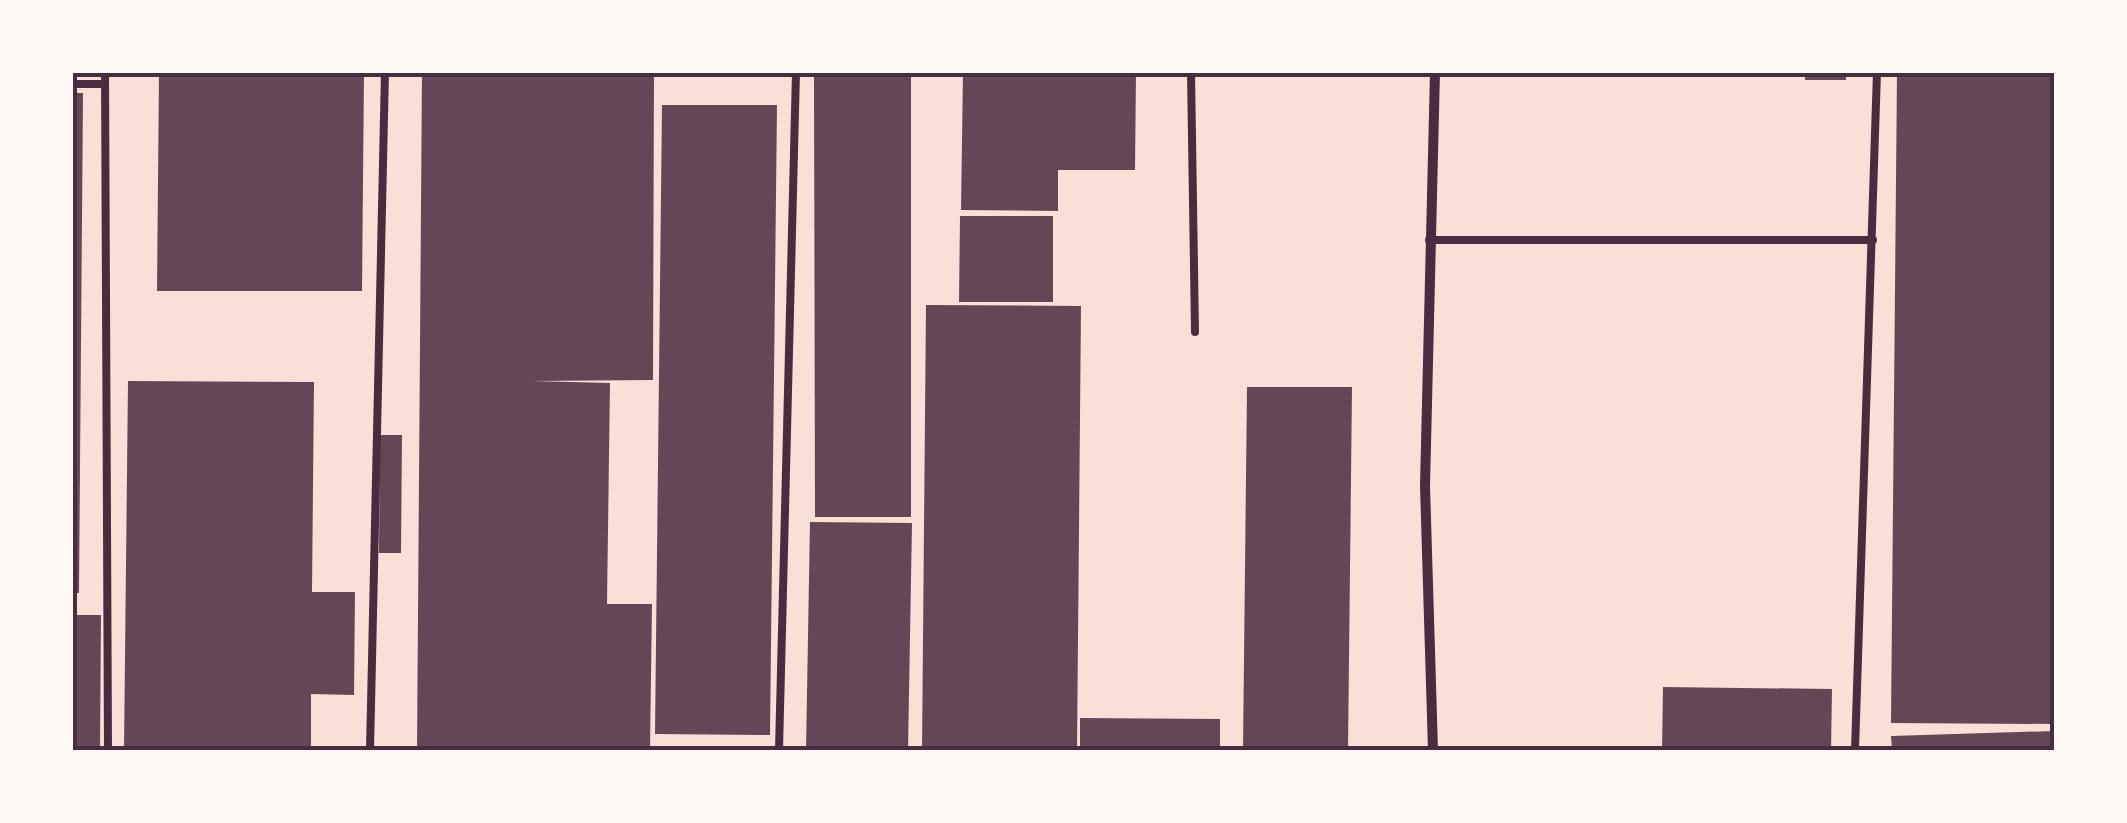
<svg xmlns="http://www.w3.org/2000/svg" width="2127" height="823" viewBox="0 0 2127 823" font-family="'Source Sans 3',sans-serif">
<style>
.building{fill:#644757}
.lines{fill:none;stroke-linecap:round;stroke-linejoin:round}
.service{stroke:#4a2c40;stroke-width:8}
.minor{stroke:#4a2c40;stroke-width:10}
.neatline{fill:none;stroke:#4a2c40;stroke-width:4}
</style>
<rect width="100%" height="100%" fill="#f7e1d7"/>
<!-- building -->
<g class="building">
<path d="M159,72H364L362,291H157Z"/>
<path d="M422,72H654L653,380L532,381L610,383L607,604H652L650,750H417Z"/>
<path d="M814,72H911V517H815Z"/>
<path d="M963,72H1136L1135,170H1058V211L961,210Z"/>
<rect x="1805" y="72" width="41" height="8"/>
<path d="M1897,72H2054V724L1891,723Z"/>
<path d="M72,93H83L79,593H72Z"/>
<path d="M662,105H777L770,735L655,734Z"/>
<path d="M960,216H1053V302H959Z"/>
<path d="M926,305L1081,306L1077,750H922Z"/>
<path d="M128,381L314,382L312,592H355L354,695L311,694V750H124Z"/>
<path d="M1247,387H1352L1348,750H1243Z"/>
<path d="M380,435H402L401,553H379Z"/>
<path d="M810,522L912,523L908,750H806Z"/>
<path d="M72,615H101L100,750H72Z"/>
<path d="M1663,687L1832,689L1831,750H1662Z"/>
<path d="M1080,718L1220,719V750H1080Z"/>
<path d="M2054,731V750H1892L1891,736Z"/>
</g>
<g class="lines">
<!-- service -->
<g class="service">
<path d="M105,72L108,750"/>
<path d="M1191,72L1195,332"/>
<path d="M72,84H104"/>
<path d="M1429,240H1873"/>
<path d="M370,750L385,72"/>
<path d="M779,750L796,72"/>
<path d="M1855,750L1877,72"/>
</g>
<!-- minor -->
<path class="minor" d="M1433,750L1425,486L1435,72"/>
</g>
<!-- border -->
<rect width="2127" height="823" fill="none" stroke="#fffaf5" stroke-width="150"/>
<rect x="75" y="75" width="1977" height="673" class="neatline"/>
</svg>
